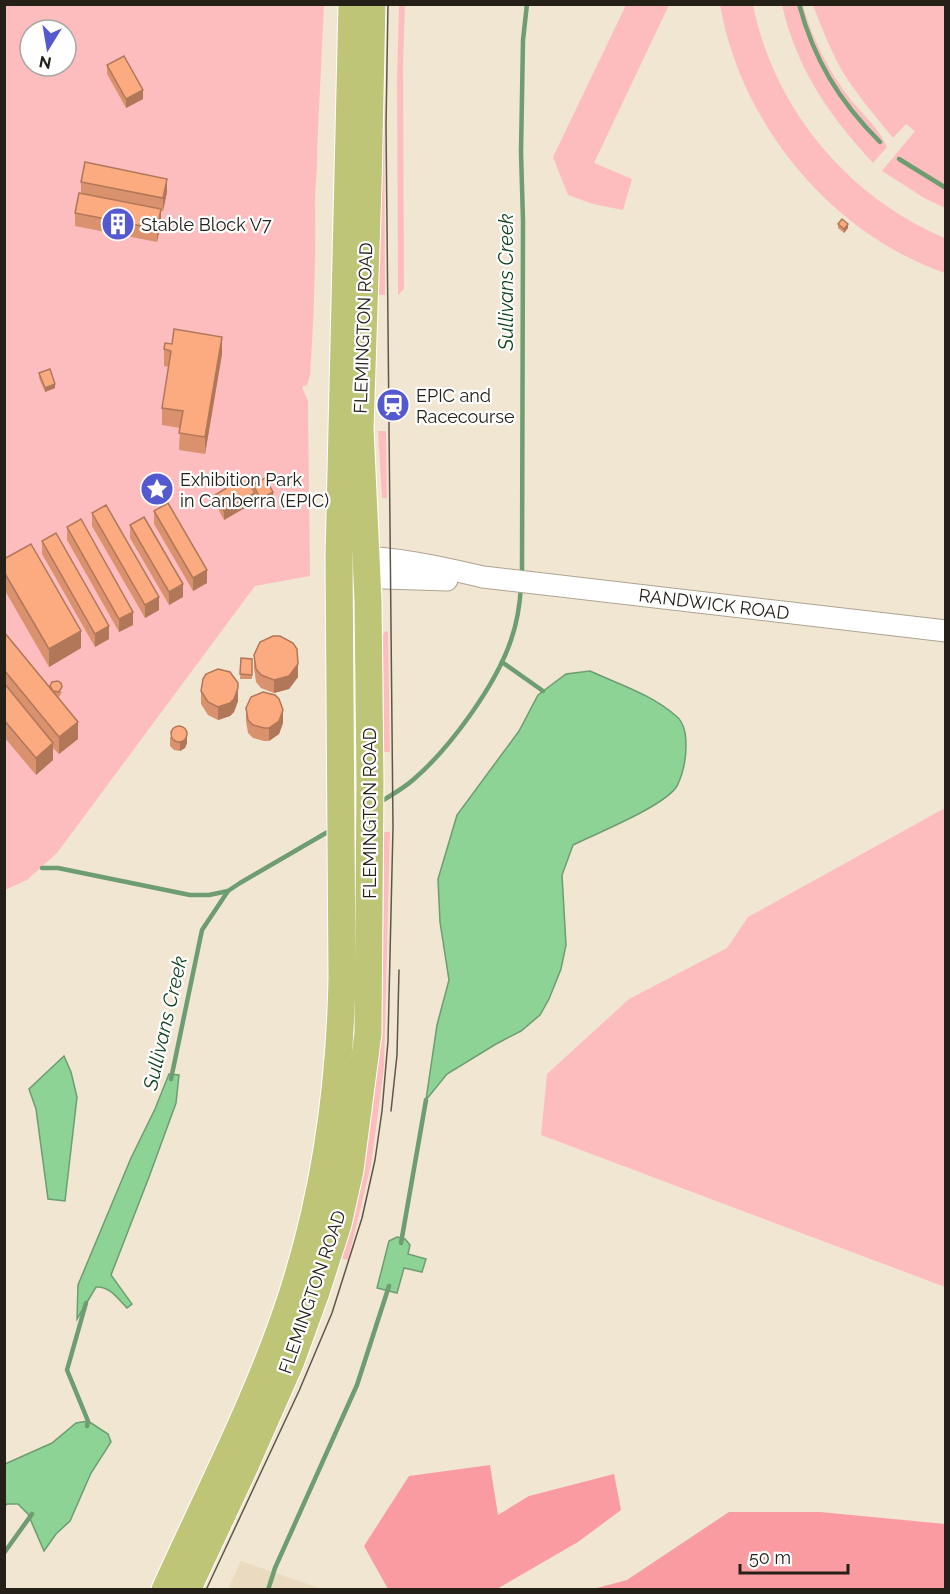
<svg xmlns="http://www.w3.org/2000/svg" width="950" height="1594" viewBox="0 0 950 1594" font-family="Raleway,sans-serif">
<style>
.built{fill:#e9dac0}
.green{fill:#fdbdbf;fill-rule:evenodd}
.forest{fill:#f99ba1}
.water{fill:#8cd395;stroke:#6d9d70;stroke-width:1.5}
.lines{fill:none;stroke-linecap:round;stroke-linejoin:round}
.stream{stroke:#6d9d70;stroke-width:4.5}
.minor-casing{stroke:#aea391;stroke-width:23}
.major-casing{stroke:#fff;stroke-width:29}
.minor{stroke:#fff;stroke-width:21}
.major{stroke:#bfc577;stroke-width:27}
.tram{stroke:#5d574b;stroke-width:1.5}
.wall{fill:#d9926d}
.shaded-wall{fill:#b07759}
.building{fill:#fcaa7f;stroke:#b07759;stroke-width:1.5}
.labels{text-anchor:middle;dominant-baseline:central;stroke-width:4.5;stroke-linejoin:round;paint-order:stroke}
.poi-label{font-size:18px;fill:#242018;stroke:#fff;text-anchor:start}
.street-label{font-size:18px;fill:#242018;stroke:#fff}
.water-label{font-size:20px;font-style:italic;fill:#0f431b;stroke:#fff}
</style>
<rect width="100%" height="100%" fill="#f1e6d2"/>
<!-- built -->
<path class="built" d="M241,1561L316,1587L323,1589H228Z"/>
<!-- green -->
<g class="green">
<path d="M386,4L384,76L385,295H375L379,5Z"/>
<path d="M4,5H324L317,151C318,168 315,184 315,202C316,260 314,317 310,375L307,385L302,387L308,401L310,576L255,586L57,853L27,880L5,890ZM30,30H66V66H30Z"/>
<path d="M399,5H405L403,64L404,289L398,295L397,79Z"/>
<path d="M626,5H669L594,163L632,179L623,210L593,204L568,195L553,157Z"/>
<path d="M720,5H753C774,109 848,197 945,238V273C830,233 741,124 720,5Z"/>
<path d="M782,5H803C812,39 829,72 851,100C864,116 879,128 887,147L873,163C829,115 797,70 782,5Z"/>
<path d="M813,5H945V208L926,199L882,171L915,131L906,124L893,138C876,117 858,96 844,74C831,52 822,28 813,5Z"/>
<path d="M378,431H386L387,498H382Z"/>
<path d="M388,631L390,752H384L383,636L384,632Z"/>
<path d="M945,808V1287L541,1135L547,1074L629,999L727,948L748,917Z"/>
<path d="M384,832H390L384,1068L371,1165L348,1260L340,1258C351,1212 363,1167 370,1120C384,1025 384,928 384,832Z"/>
</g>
<!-- forest -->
<g class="forest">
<path d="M490,1465L498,1515L529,1496L614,1474L621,1510L578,1542L497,1589H388L364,1546L409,1476Z"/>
<path d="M729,1512H820L945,1524V1589H593L627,1580Z"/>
</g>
<!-- water -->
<g class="water">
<path d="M590,671C618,684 653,695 676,716C685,723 686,735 686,745C686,758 683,774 677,786C665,806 597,833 573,845L562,875L566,945L561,969L549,999L540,1015L521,1031L496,1044L447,1074L426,1100L437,1025L449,980L440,922L438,879L457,815L519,731L538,695L566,674Z"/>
<path d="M64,1056L71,1072L77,1097L65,1201L48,1199L36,1109L29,1089Z"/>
<path d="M169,1074L179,1075L176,1103L149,1177L111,1275L132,1304L127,1308C118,1299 110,1286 96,1287L77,1319L78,1285L131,1158L155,1109Z"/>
<path d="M397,1237L405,1239L410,1245L408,1254L426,1259L422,1272L404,1268L397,1293L377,1288L389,1241Z"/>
<path d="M88,1421L108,1434L111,1442L91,1473L70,1521L56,1534L44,1551L28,1514L18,1504H7L5,1506V1464L52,1443L76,1423Z"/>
</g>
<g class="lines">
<!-- stream -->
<g class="stream">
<path d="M799,4C814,60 839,101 880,142"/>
<path d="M899,159L946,188"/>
<path d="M522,574L523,221L521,152L523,40L527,4"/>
<path d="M502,662L543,691"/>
<path d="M380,802C392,795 404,788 414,779C450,748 496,685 511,640C517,623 520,604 521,586"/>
<path d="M42,868H58L190,895H209L228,891"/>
<path d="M171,1079L202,930L228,891L240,883L331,830"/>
<path d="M401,1243L426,1100"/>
<path d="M86,1303L67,1370L88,1421L87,1426"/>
<path d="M4,1553L32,1514"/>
<path d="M268,1590L275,1568L357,1385L389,1286"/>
</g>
<!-- minor casing -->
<g class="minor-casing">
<g id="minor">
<path d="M352,557C395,557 441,567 483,577L946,631"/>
<path d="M352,577L447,580"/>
</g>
</g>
<!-- major casing -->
<g class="major-casing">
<g id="major">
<path d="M165,1590C209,1492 260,1395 293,1292C326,1190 340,1085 342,978L339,557L352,4"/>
<path d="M187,1590L244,1468L291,1361L315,1295L338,1224L350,1170L368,1033L370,781L368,600L360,429L368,186L372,4"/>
</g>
</g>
<!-- minor -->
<use href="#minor" class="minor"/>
<!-- major -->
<use href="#major" class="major"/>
<!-- tram -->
<g class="tram">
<path d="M391,1111L397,1055L399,970"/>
<path d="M206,1590L299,1391L332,1313L362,1218L375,1160L382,1111L388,1041L393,827L386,125L388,4"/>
</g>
</g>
<!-- wall -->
<g class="wall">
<path d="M107,65L143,99L126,108L107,74Z"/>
<path d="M81,182L167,192L163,211H161V222L157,242L75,226V213L81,193Z"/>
<path d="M838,224L848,228L844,233L838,228Z"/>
<path d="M164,349L222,354L205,454L179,450L180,428L162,425V408L169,367L164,366Z"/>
<path d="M39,373L55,388L45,392L39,378Z"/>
<path d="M253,485L273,497L261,503L253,489Z"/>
<path d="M215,495L255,502L224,520L215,503Z"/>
<path d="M154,511L207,583L193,591L154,524Z"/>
<path d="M92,513L159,610L145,618L92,526Z"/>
<path d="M130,525L183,597L169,605L130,538Z"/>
<path d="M67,527L133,625L119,632L67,540Z"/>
<path d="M42,541L109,639L95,647L42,554Z"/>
<path d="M4,559L81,648L49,667L4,589Z"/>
<path d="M4,632L50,688L62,692L59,697L57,696L78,739L59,754L53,748V760L36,775L4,737Z"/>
<path d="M254,655L298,677L289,689L274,693L261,688L256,682L254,668Z"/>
<path d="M241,658L252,659V679H240Z"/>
<path d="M201,691L238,701L234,712L230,716L218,720L208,715L201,704Z"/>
<path d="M246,708L283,723L279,734L269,741H264L253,738L248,733L246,721Z"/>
<path d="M170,737L187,743L185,748L180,751L174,750L170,746Z"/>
</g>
<!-- shaded-wall -->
<g class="shaded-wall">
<path d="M143,90V99L126,108V99Z"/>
<path d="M167,179V192L163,211V198Z"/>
<path d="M161,209V222L157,242V229Z"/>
<path d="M848,224V228L844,233V229Z"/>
<path d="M222,337V354L205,454V437Z"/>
<path d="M55,384V388L45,392V388Z"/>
<path d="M273,492V497L261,503V499Z"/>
<path d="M255,493V502L224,520V511Z"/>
<path d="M207,570V583L193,591V578Z"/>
<path d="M183,584V597L169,605V592Z"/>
<path d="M159,597V610L145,618V605Z"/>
<path d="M133,612V625L119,632V619Z"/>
<path d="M109,626V639L95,647V634Z"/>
<path d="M81,631V648L49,667V649Z"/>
<path d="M298,664V677L289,689L274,693V680Z"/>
<path d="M238,688V701L234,712L230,716L218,720V707Z"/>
<path d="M283,710V723L279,734L269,741V728Z"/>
<path d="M78,722V739L59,754V737Z"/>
<path d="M187,734V743L185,748L180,751V742Z"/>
<path d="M53,743V760L36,775V758Z"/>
</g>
<!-- building -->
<g class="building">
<path d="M124,56L143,90L126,99L107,65Z"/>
<path d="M85,162L167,179L163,198L81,182Z"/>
<path d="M79,193L161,209L157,229L75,213Z"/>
<path d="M842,219L848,224L844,229L838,224Z"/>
<path d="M174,329L222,337L205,437L179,433L183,411L162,408L171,351L164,349L165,343L172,344Z"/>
<path d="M50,369L55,384L45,388L39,373Z"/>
<path d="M245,477L255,493L224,511L215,495Z"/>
<path d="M265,478L273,492L261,499L253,485Z"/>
<path d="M168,503L207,570L193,578L154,511Z"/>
<path d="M106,505L159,597L145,605L92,513Z"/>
<path d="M144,517L183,584L169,592L130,525Z"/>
<path d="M81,519L133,612L119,619L67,527Z"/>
<path d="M56,533L109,626L95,634L42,541Z"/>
<path d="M31,544L81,631L49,649L4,572V559Z"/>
<path d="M4,632L78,722L59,737L4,670Z"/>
<path d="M273,636H280L293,643L297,649L298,664L289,676L274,680L261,675L256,669L254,655L260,642Z"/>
<path d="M241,658L252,659V675L240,674Z"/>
<path d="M218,669L230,672L238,683V688L234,699L230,703L218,707L208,702L201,691L203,679L206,674Z"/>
<path d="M58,681L61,683L62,687L59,692L53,691L50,686L52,682Z"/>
<path d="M4,683L53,743L36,758L4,720Z"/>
<path d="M263,692L275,695L279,699L283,710L279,721L269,728H264L253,725L248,720L246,708L251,697Z"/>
<circle cx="179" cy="734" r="8"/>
</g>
<!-- icons -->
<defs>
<g id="building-disc" transform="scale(1.725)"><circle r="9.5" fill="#5559d0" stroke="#fff"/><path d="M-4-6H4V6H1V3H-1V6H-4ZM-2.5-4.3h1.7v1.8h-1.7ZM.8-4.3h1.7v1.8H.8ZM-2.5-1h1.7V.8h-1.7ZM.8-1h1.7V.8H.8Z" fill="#fff"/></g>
<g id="station-disc" transform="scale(1.725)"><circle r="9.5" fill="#5559d0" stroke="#fff"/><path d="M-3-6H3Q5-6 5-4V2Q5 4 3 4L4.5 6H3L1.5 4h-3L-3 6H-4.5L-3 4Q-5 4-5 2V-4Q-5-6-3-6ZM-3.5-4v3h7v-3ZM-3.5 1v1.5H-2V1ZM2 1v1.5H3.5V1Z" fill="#fff"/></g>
<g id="sight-disc" transform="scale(1.725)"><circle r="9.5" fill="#5559d0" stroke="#fff"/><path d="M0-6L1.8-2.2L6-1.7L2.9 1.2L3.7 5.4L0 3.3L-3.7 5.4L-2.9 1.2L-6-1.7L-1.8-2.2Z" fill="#fff"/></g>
</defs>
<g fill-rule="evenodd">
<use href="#building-disc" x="118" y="224"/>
<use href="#station-disc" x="393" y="405"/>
<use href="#sight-disc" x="157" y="489"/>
</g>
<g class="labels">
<!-- poi labels -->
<g class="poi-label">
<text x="141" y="224">Stable Block V7</text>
<text x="416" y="395">EPIC and<tspan x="416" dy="21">Racecourse</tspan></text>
<text x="180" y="479">Exhibition Park<tspan x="180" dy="21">in Canberra (EPIC)</tspan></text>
</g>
<!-- street labels -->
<g class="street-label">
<text transform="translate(363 328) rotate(-88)">FLEMINGTON ROAD</text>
<text transform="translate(714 604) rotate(7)">RANDWICK ROAD</text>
<text transform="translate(369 813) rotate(-90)">FLEMINGTON ROAD</text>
<text transform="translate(312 1292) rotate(-71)">FLEMINGTON ROAD</text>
</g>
<!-- water labels -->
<g class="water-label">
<text transform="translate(506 282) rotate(-90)">Sullivans Creek</text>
<text transform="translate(165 1023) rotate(-77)">Sullivans Creek</text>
</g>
</g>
<!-- border -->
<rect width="950" height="1594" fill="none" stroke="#242018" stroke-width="12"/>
<!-- north arrow -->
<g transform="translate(48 48) rotate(191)"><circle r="28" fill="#ffffff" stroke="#a7a6a3" stroke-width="1.5"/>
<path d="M0-4.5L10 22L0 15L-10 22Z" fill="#5559d0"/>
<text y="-9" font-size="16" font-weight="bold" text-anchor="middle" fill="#242018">N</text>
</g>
<!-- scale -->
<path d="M740 1564v9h108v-9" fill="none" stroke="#242018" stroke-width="3"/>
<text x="749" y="1564" font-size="18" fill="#242018" stroke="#ffffff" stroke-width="4.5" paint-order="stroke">50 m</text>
</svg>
